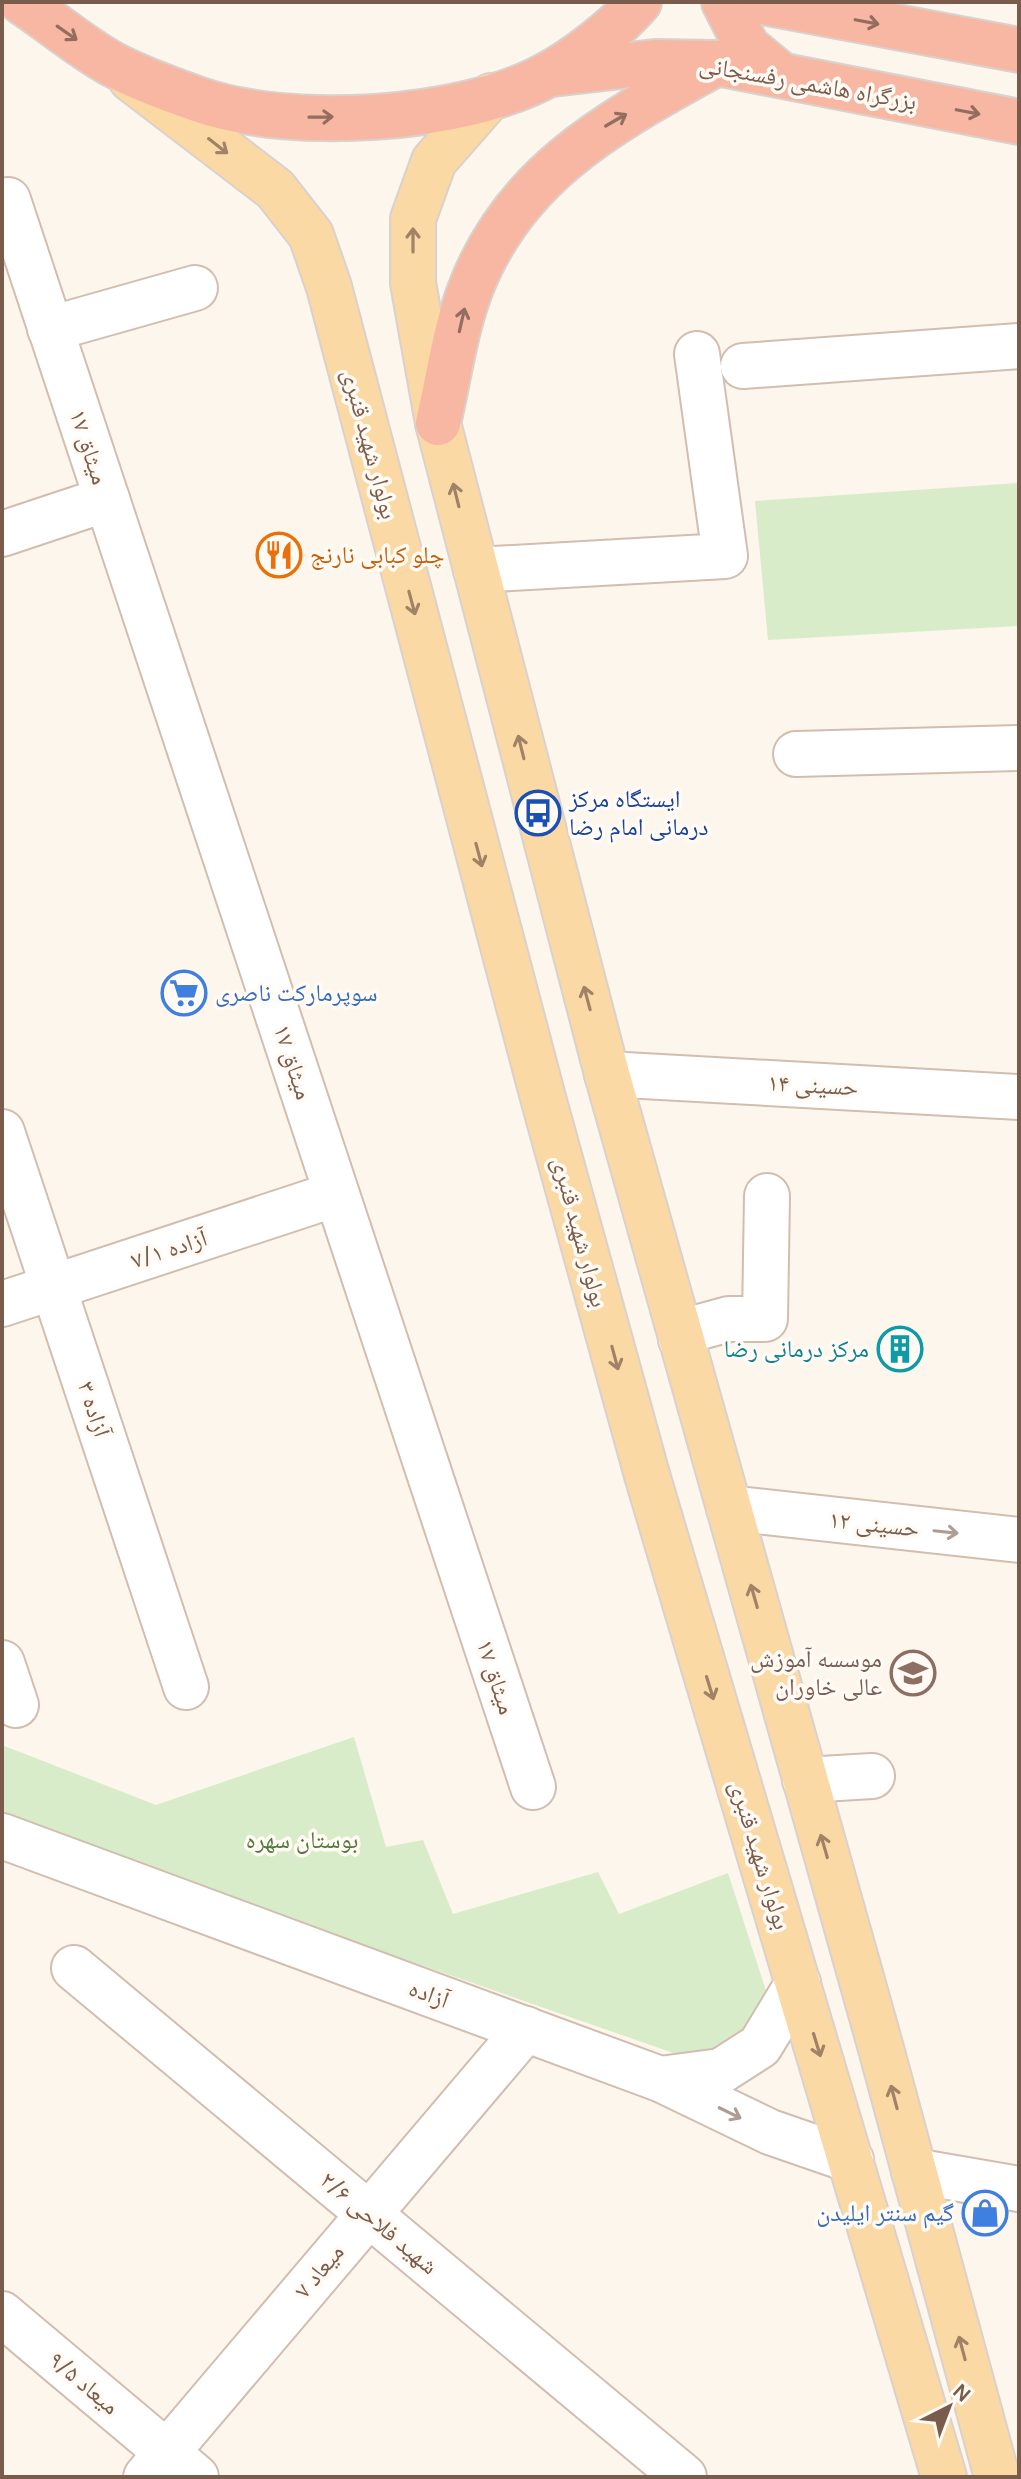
<svg xmlns="http://www.w3.org/2000/svg" width="1021" height="2479" viewBox="0 0 1021 2479" font-family="Karla,'Noto Naskh Arabic',sans-serif">
<style>
.green{fill:#d8ecc9}
.lines{fill:none;stroke-linecap:round;stroke-linejoin:round}
.minor-casing{stroke:#d1beb0;stroke-width:48}
.major-casing{stroke:#dad1cd;stroke-width:48}
.highway-casing{stroke:#dad1cd;stroke-width:48}
.minor{stroke:#fff;stroke-width:44}
.major{stroke:#fbd9a5;stroke-width:44}
.highway{stroke:#f7b7a3;stroke-width:44}
.oneway{stroke:#936e5e}
.oneway2{stroke:#a18267}
.oneway3{stroke:#af9d94}
.labels{text-anchor:middle;dominant-baseline:central;stroke-width:7;stroke-linejoin:round;paint-order:stroke}
.street-label{font-size:24px;fill:#7a5c4d;stroke:#fffaf3}
.food-label{font-size:24px;fill:#c56008;stroke:#fffaf3;text-anchor:start}
.transit-label{font-size:24px;fill:#164399;stroke:#fffaf3;text-anchor:start}
.shop-label{font-size:24px;fill:#366cbe;stroke:#fffaf3;text-anchor:start}
.culture-label{font-size:24px;fill:#0d838f;stroke:#fffaf3;text-anchor:end}
.education-label{font-size:24px;fill:#785e54;stroke:#fffaf3;text-anchor:end}
.park-label{font-size:24px;fill:#537a41;stroke:#fffaf3}
</style>
<rect width="100%" height="100%" fill="#fdf6ec"/>
<!-- green -->
<g class="green">
<path d="M1019,483V626L768,640L755,501Z"/>
<path d="M354,1737L386,1847L423,1840L453,1914L598,1872L619,1914L728,1873L770,2003L740,2051L702,2063L2,1819V1745L156,1805Z"/>
</g>
<g class="lines">
<!-- minor casing -->
<g class="minor-casing">
<g id="minor">
<path d="M8,200L533,1787"/>
<path d="M50,329L195,288"/>
<path d="M743,366L1019,346"/>
<path d="M2,534L107,499"/>
<path d="M476,570L725,556L697,354"/>
<path d="M796,754L1019,748"/>
<path d="M607,1074L1019,1097"/>
<path d="M2,1132L186,1687"/>
<path d="M2,1304L336,1194"/>
<path d="M681,1339L685,1331L729,1319H765L767,1196"/>
<path d="M729,1508L1019,1540"/>
<path d="M2,1663L16,1705"/>
<path d="M805,1780L872,1776"/>
<path d="M2,1836L660,2079L770,2132L851,2160"/>
<path d="M74,1968L684,2477"/>
<path d="M660,2079L721,2071L760,2046L798,1983"/>
<path d="M914,2171L1019,2189"/>
<path d="M2,2314L196,2477"/>
<path d="M146,2477L526,2029"/>
</g>
</g>
<!-- major casing -->
<g class="major-casing">
<g id="major">
<path d="M131,79L275,189L311,235L329,287L542,1094L647,1475L944,2477"/>
<path d="M491,96L434,161L413,219V283L438,423L607,1074L880,2045L997,2477"/>
</g>
</g>
<!-- highway casing -->
<g class="highway-casing">
<g id="highway">
<path d="M22,2C52,22 81,47 112,64C138,78 169,89 197,99C289,132 463,122 549,74C577,59 619,26 639,2"/>
<path d="M724,2L747,47L781,75"/>
<path d="M763,2L1019,50"/>
<path d="M552,74L655,62L717,63L1019,122"/>
<path d="M438,423C448,381 454,334 469,293C513,173 611,122 717,63"/>
</g>
</g>
<!-- minor -->
<use href="#minor" class="minor"/>
<!-- major -->
<use href="#major" class="major"/>
<!-- highway -->
<use href="#highway" class="highway"/>
</g>
<!-- one-way arrows -->
<defs><path id="oneway-shaft" d="M-6 0H5M1.5-3L5.5 0L1.5 3" fill="none" stroke-width="1.6" stroke-linecap="round" stroke-linejoin="round" transform="scale(2)"/></defs>
<g class="oneway">
<use href="#oneway-shaft" transform="translate(867 22) rotate(11)"/>
<use href="#oneway-shaft" transform="translate(67 33) rotate(35)"/>
<use href="#oneway-shaft" transform="translate(968 112) rotate(11)"/>
<use href="#oneway-shaft" transform="translate(321 117) rotate(-1)"/>
<use href="#oneway-shaft" transform="translate(616 120) rotate(-30)"/>
<use href="#oneway-shaft" transform="translate(462 320) rotate(-77)"/>
</g>
<g class="oneway2">
<use href="#oneway-shaft" transform="translate(218 146) rotate(38)"/>
<use href="#oneway-shaft" transform="translate(413 240) rotate(-90)"/>
<use href="#oneway-shaft" transform="translate(456 495) rotate(-104)"/>
<use href="#oneway-shaft" transform="translate(412 603) rotate(75)"/>
<use href="#oneway-shaft" transform="translate(521 747) rotate(-104)"/>
<use href="#oneway-shaft" transform="translate(479 855) rotate(75)"/>
<use href="#oneway-shaft" transform="translate(587 998) rotate(-105)"/>
<use href="#oneway-shaft" transform="translate(615 1358) rotate(75)"/>
<use href="#oneway-shaft" transform="translate(754 1596) rotate(-106)"/>
<use href="#oneway-shaft" transform="translate(710 1688) rotate(73)"/>
<use href="#oneway-shaft" transform="translate(824 1846) rotate(-106)"/>
<use href="#oneway-shaft" transform="translate(817 2045) rotate(73)"/>
<use href="#oneway-shaft" transform="translate(894 2097) rotate(-105)"/>
<use href="#oneway-shaft" transform="translate(962 2348) rotate(-105)"/>
</g>
<g class="oneway3">
<use href="#oneway-shaft" transform="translate(946 1532) rotate(6)"/>
<use href="#oneway-shaft" transform="translate(730 2113) rotate(26)"/>
</g>
<!-- icons -->
<defs>
<g id="restaurant-ring" transform="scale(2.3)"><circle r="9.5" fill="#fffaf3" stroke="#e8710a" stroke-width="1.5"/><path d="M-5-6h1v4h1v-4h1v4h1v-4h1v5L-1.5 .5V6h-2V.5L-5-1ZM5-6V6H3V1.5H1.5Q1.5-4 5-6Z" fill="#e8710a"/></g>
<g id="bus-ring" transform="scale(2.3)"><circle r="9.5" fill="#fffaf3" stroke="#1a4fb4" stroke-width="1.5"/><path d="M-5-6H5V4H4V6H2V4H-2V6H-4V4H-5ZM-3.5-4V0h7V-4ZM-3.5 1.2v1.5H-2V1.2ZM2 1.2v1.5H3.5V1.2Z" fill="#1a4fb4"/></g>
<g id="supermarket-ring" transform="scale(2.3)"><circle r="9.5" fill="#fffaf3" stroke="#3f7fe0" stroke-width="1.5"/><path d="M-6-5.5h2.5l.6 2H6L4.5 2H-2.5L-4.4-4H-6ZM-1.5 3.2a1.3 1.3 0 1 0 .1 0ZM3 3.2a1.3 1.3 0 1 0 .1 0Z" fill="#3f7fe0"/></g>
<g id="building-ring" transform="scale(2.3)"><circle r="9.5" fill="#fffaf3" stroke="#0f9aa8" stroke-width="1.5"/><path d="M-4-6H4V6H1V3H-1V6H-4ZM-2.5-4.3h1.7v1.8h-1.7ZM.8-4.3h1.7v1.8H.8ZM-2.5-1h1.7V.8h-1.7ZM.8-1h1.7V.8H.8Z" fill="#0f9aa8"/></g>
<g id="university-ring" transform="scale(2.3)"><circle r="9.5" fill="#fffaf3" stroke="#8d6e63" stroke-width="1.5"/><path d="M0-5L7-2L0 1L-7-2ZM-4 1L0 2.5L4 1V4Q0 6-4 4Z" fill="#8d6e63"/></g>
<g id="shop-ring" transform="scale(2.3)"><circle r="9.5" fill="#fffaf3" stroke="#3f7fe0" stroke-width="1.5"/><path d="M-5-2.5h2.3a2.7 3.5 0 0 1 5.4 0H5L5.5 6h-11ZM-1.5-2.5h3a1.5 2.3 0 0 0-3 0Z" fill="#3f7fe0"/></g>
</defs>
<g fill-rule="evenodd">
<use href="#restaurant-ring" x="279" y="555"/>
<use href="#bus-ring" x="538" y="813"/>
<use href="#supermarket-ring" x="184" y="993"/>
<use href="#building-ring" x="900" y="1349"/>
<use href="#university-ring" x="913" y="1673"/>
<use href="#shop-ring" x="985" y="2213"/>
</g>
<g class="labels">
<!-- street labels -->
<g class="street-label">
<text transform="translate(808 83) rotate(10)">بزرگراه هاشمی رفسنجانی</text>
<text transform="translate(370 444) rotate(75)">بولوار شهید قنبری</text>
<text transform="translate(89 447) rotate(72)">میثاق ۱۷</text>
<text transform="translate(293 1062) rotate(72)">میثاق ۱۷</text>
<text transform="translate(813 1085) rotate(3)">حسینی ۱۴</text>
<text transform="translate(580 1232) rotate(75)">بولوار شهید قنبری</text>
<text transform="translate(169 1249) rotate(-18)">آزاده ۷/۱</text>
<text transform="translate(94 1409) rotate(72)">آزاده ۳</text>
<text transform="translate(874 1524) rotate(6)">حسینی ۱۲</text>
<text transform="translate(496 1677) rotate(72)">میثاق ۱۷</text>
<text transform="translate(760 1855) rotate(73)">بولوار شهید قنبری</text>
<text transform="translate(429 1994) rotate(20)">آزاده</text>
<text transform="translate(379 2223) rotate(40)">شهید فلاحی ۲/۶</text>
<text transform="translate(319 2271) rotate(-50)">میعاد ۷</text>
<text transform="translate(84 2383) rotate(40)">میعاد ۹/۵</text>
</g>
<!-- food labels -->
<g class="food-label">
<text x="310" y="555">چلو کبابی نارنج</text>
</g>
<!-- transit labels -->
<g class="transit-label">
<text x="569" y="799">ایستگاه مرکز<tspan x="569" dy="28">درمانی امام رضا</tspan></text>
</g>
<!-- shop labels -->
<g class="shop-label">
<text x="215" y="993">سوپرمارکت ناصری</text>
<text x="954" y="2213" text-anchor="end">گیم سنتر ایلیدن</text>
</g>
<!-- culture labels -->
<g class="culture-label">
<text x="869" y="1349">مرکز درمانی رضا</text>
</g>
<!-- education labels -->
<g class="education-label">
<text x="882" y="1659">موسسه آموزش<tspan x="882" dy="28">عالی خاوران</tspan></text>
</g>
<!-- park labels -->
<g class="park-label">
<text x="302" y="1840">بوستان سهره</text>
</g>
</g>
<!-- border -->
<rect width="1021" height="2479" fill="none" stroke="#7a5c4d" stroke-width="8"/>
<!-- north arrow -->
<g transform="translate(949 2407) rotate(42)" stroke="#fffaf3" stroke-width="6" paint-order="stroke">
<path d="M0-6L14 30L0 20L-14 30Z" fill="#7a5c4d"/>
<text y="-12" font-size="22" font-weight="bold" text-anchor="middle" fill="#7a5c4d">N</text>
</g>
</svg>
